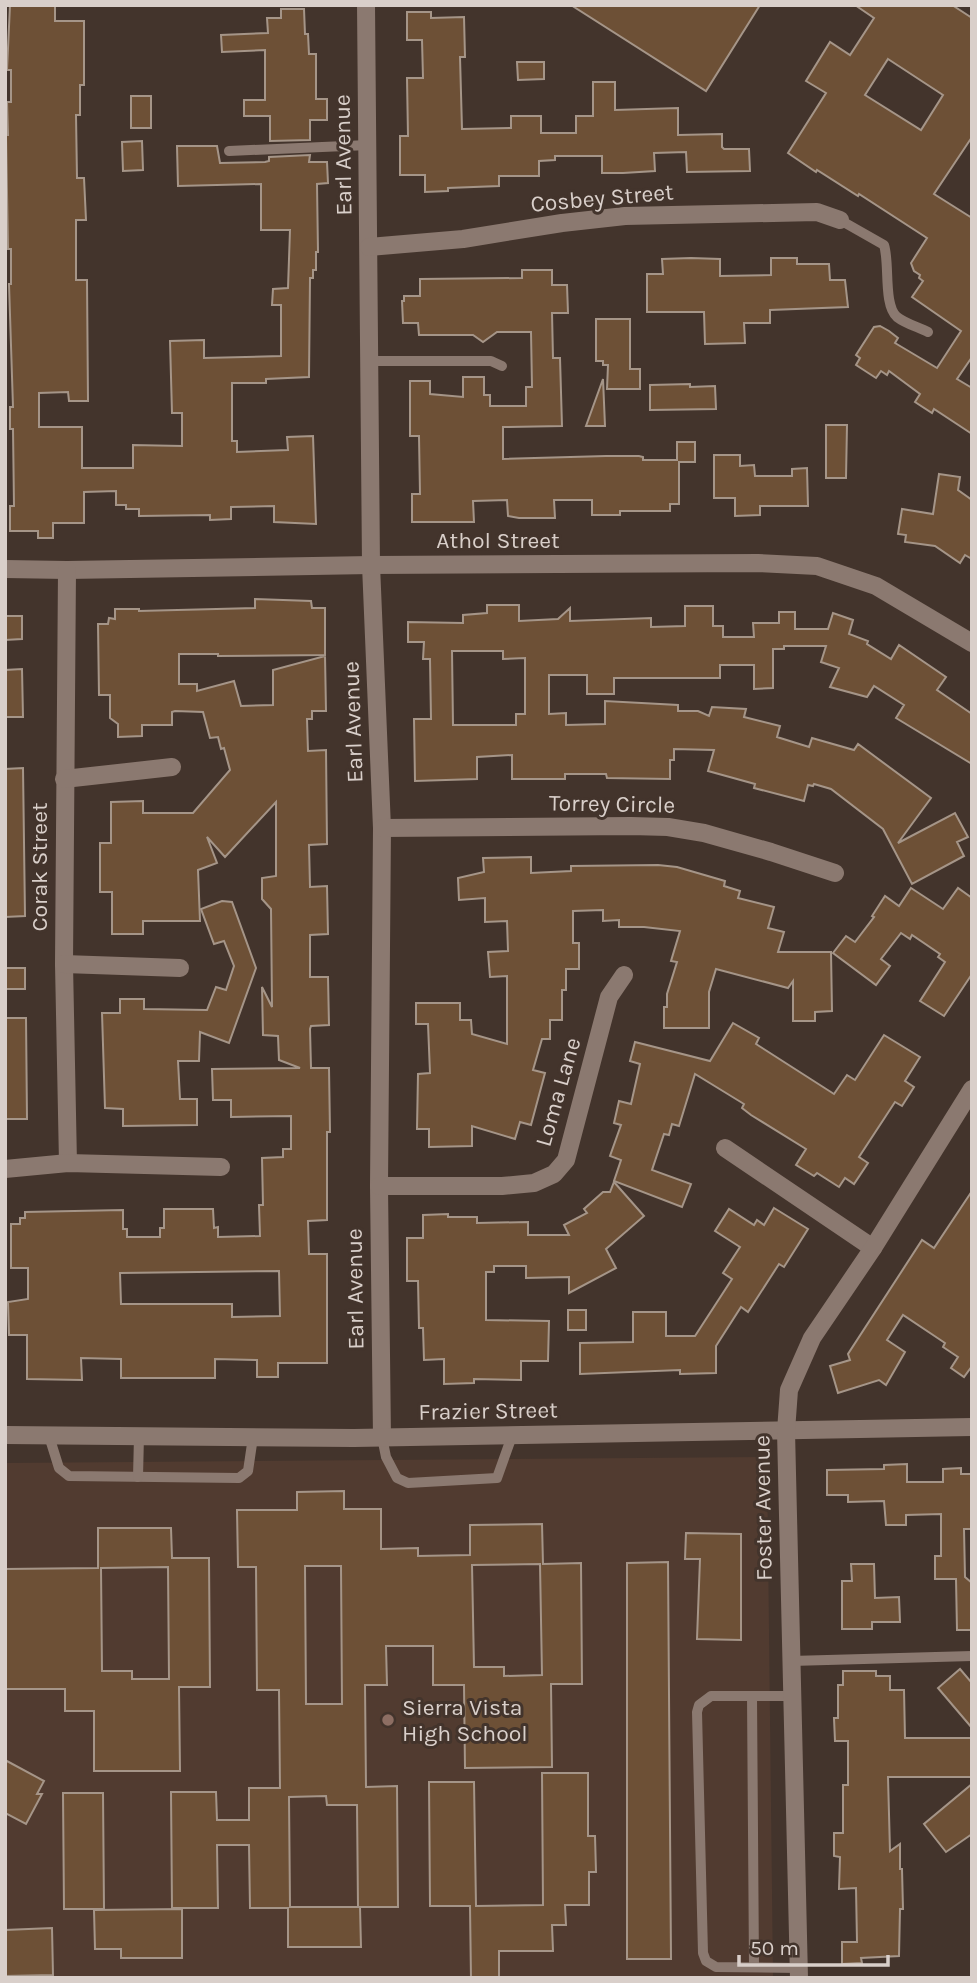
<svg xmlns="http://www.w3.org/2000/svg" width="977" height="1983" viewBox="0 0 977 1983" font-family="Karla,sans-serif">
<style>
.built{fill:#513b30}
.building{fill:#6d5036;stroke:#a59588;stroke-width:2;fill-rule:evenodd}
.lines{fill:none;stroke-linecap:round;stroke-linejoin:round}
.service{stroke:#8b7970;stroke-width:10}
.minor{stroke:#8b7970;stroke-width:18}
.tertiary{stroke:#8b7970;stroke-width:18}
.education-dot{fill:#8d6e63;stroke:#43342c;stroke-width:2.5}
.labels{text-anchor:middle;dominant-baseline:central;stroke-width:6;stroke-linejoin:round;paint-order:stroke}
.street-label{font-size:23px;fill:#d9cfca;stroke:#43342c}
.poi-label{font-size:23px;fill:#d9cfca;stroke:#43342c;text-anchor:start}
</style>
<rect width="100%" height="100%" fill="#43342c"/>
<!-- built -->
<path class="built" d="M767,1457L773,1978H5V1463Z"/>
<!-- building -->
<g class="building">
<path d="M10,5H55V21H84V85H80V115H76L77,178H84L86,220H76V280H87L88,401H69L68,392L39,393V427H82V468H133V445L182,446V413H172L170,341L204,340V358L281,356V305H272L273,289L288,288L290,230H261V184L178,186L177,146H217L220,163L265,162L269,161V157L310,155L309,162H327L328,183L317,184L318,252H316V270H313V278H310L309,377L266,379V383H232V441H237V452L288,450L287,437L313,436L316,524L274,522V506L231,507V519L210,520V515L139,516V509H126V505H116V491L84,492V523H53V538H38V531H10V506H14L13,429H10V407H13L9,284H11V249H8L6,135H8L7,102H11V70H7Z"/>
<path d="M571,5H760L706,91Z"/>
<path d="M855,5H952L972,18V137L934,194L972,218V357L957,379L972,388V434L934,409L932,413L915,402L920,394L889,371L887,375L881,371L876,378L856,365L860,358L856,355L874,327L880,326L889,331L898,338L895,343L937,368L961,331L912,297L923,281L919,278L920,275L914,271L911,263L927,238L859,194L858,196L817,170L816,172L788,153L826,93L806,81L830,42L850,55L874,18ZM888,59L943,95L921,130L865,95Z"/>
<path d="M281,9H304L305,34H308L309,54H316V99H327V120H310V140L270,141V116H244V100H265V50L222,52L221,35L268,33L267,18H281Z"/>
<path d="M407,12H431V18L464,17L465,57H460L462,129L511,128V116H541V133H576V116H593V82H615V110L678,108V135L722,134V147L724,149H749L750,171L687,172L686,152L654,153L655,171L623,173H602V156H555V160L539,161V176H499V186L448,188V191L425,192V175H400V136H408L407,78H423L422,40H407Z"/>
<path d="M517,62H544V79L518,80Z"/>
<rect x="131" y="96" width="20" height="32"/>
<path d="M142,141L143,170L123,171L122,142Z"/>
<path d="M691,258L720,259V276L771,275V258H797V264H829L830,280H845L848,307L770,310V323H744L745,343L705,344L704,312H647V274H663L662,259Z"/>
<path d="M522,270H552V285H567L568,313H552L553,358H560L562,426L503,427V459L606,456H639L643,457V460H677V442H695V462H679V504H670V511H620V515H592V500H554L555,518H519L508,516L507,500L473,501L474,522H412V494H420L419,436H410V381H430V394L463,397V377H484V395H490V406H526V387H532L531,332H497L483,342L473,335H419L418,323H403L402,301H404V296H420V279L522,278Z"/>
<path d="M596,319H630V369H640V389H607L608,365H603V361H596Z"/>
<path d="M603,379L605,426H586Z"/>
<path d="M690,384V387L715,386L716,409L650,410V385Z"/>
<path d="M826,425H847L846,478H826Z"/>
<path d="M714,455H740V466L754,465L755,476H792V469L807,468L808,506H760V515L735,516V498H714Z"/>
<path d="M939,474L960,477L958,490L972,500V559L965,555L960,563L935,546L905,542L906,535L898,534L902,509L933,514Z"/>
<path d="M255,599L311,601L312,608H325V655L218,656V654H179V684H197V691L234,681L241,706L273,705V670L325,656L326,711H312V719H307L308,751L326,750L327,844L309,845L310,887L327,886L328,934L310,935V977H328L329,1025L311,1026L310,1029L311,1068H329L330,1132H327V1220L308,1221L309,1254H327V1363H278V1377H257V1360L215,1359V1378H121V1359L81,1358L82,1380L27,1379V1335H9L8,1302L28,1299V1268H11V1224H20V1218H25V1212L123,1210V1229H127V1237H160V1228H164V1209H213L214,1228L218,1227V1237L260,1236L259,1205H263L262,1158L283,1157V1149H291V1116L231,1117V1100H213L212,1069L300,1068L279,1060L278,1036L263,1035L262,987L272,1007L271,909L262,899V878L276,876V802L225,857L207,837L217,863L198,870L200,921H143V934H112V892H100V843H111V802L143,801V813H193L230,770L224,748L221,749L218,737L210,738L203,712L175,711L172,712V725H142V736L118,737V724L110,718V695H99L98,624H108L109,618L115,619V609H139V611L255,608ZM279,1271L280,1316L232,1317V1304H121L120,1273Z"/>
<path d="M487,605H519V621L558,619L570,608V621L651,618V627L685,626V606H713V626H723V637H754L753,623H779V612H795V629H828L833,613L853,620L849,634L868,641L867,644L891,659L899,645L946,677L937,690L972,714V764L896,718L904,705L874,686L867,697L830,687L839,668L821,662L826,646H784V649H773V688L754,689V665H720V678H614V694H587V675H549V714L566,713V725L605,724V701L678,705V711H698L709,716L712,707L746,709L744,717L780,726L777,737L809,747L812,738L854,750L858,744L931,798L898,843L955,813L968,837L957,842L964,856L912,884L883,829L831,789L814,784L813,786L808,785L804,801L754,788L755,784L708,771L714,750L674,749V760H670V779L607,778L606,774H565V779H512V755L477,757V779L415,781L414,719H431L430,659H423L424,642H408V622L463,623V615L487,613ZM452,651H503V659L525,658V714H516V725H453Z"/>
<path d="M5,616H22V639L5,640Z"/>
<path d="M22,669L23,717H5V670Z"/>
<path d="M23,768L25,916L5,917V769Z"/>
<path d="M531,857V873L571,871V866L658,865L677,867L725,881L724,886L740,891L738,898L774,907L768,928L784,932L778,952H831L832,1011L815,1012V1021H793V981L788,988L716,969L709,992V1028H664V1007H667V994L677,962L671,961L680,931L644,927H619V920L603,921V910L573,911V943H579V969H566V990H562V1020H550V1039H542L533,1070L545,1073L531,1125L520,1122L515,1139L472,1126V1146L429,1147V1129H417L418,1074L430,1073L428,1024H416V1003H460V1020H471L472,1034L507,1044V976L490,977L488,952L508,951L507,921L485,922V898L459,900L458,878L484,872L483,858Z"/>
<path d="M911,888L943,909L958,888L972,898V974L944,1016L920,1001L945,962L938,957L940,954L912,935L910,939L901,933L881,959L890,966L876,985L833,953L846,936L855,942L874,917L872,916L885,896L899,906Z"/>
<path d="M222,901L232,902L256,968L229,1043L200,1032L199,1061H178L180,1099H197V1125L123,1126V1109L105,1108L102,1013H120V999H144V1009L207,1010L216,987L226,990L234,966L224,941L214,944L201,909Z"/>
<rect x="5" y="968" width="20" height="21"/>
<path d="M5,1018H26L27,1119H5Z"/>
<path d="M733,1023L759,1038L756,1044L834,1094L847,1075L855,1080L884,1035L920,1057L905,1081L914,1087L902,1106L895,1102L859,1157L868,1163L854,1184L845,1178L839,1187L817,1173L814,1176L796,1165L806,1149L751,1115L742,1108L744,1104L695,1074L679,1126L672,1124L669,1135L664,1134L652,1170L691,1184L682,1207L614,1181L621,1160L610,1156L621,1125L614,1123L619,1101L631,1104L640,1064L630,1061L635,1042L710,1061Z"/>
<path d="M614,1182L644,1216L606,1249L616,1268L569,1293V1277L526,1278V1266H494V1272H486V1320L549,1321L548,1361H521V1380L474,1379V1383L444,1384V1359L424,1360L423,1328H419L418,1281H407V1238H423V1215L448,1214V1217H477V1223L528,1222V1235H569L564,1225L587,1213L584,1209L603,1192H610Z"/>
<path d="M972,1191V1366L964,1377L951,1368L958,1357L943,1347L945,1343L903,1315L887,1340L905,1352L886,1385L879,1380L838,1393L830,1366L850,1360L848,1354L922,1240L934,1248Z"/>
<path d="M774,1208L808,1229L784,1267L779,1264L748,1312L741,1307L716,1346V1373L680,1374V1370L580,1374V1343L633,1342V1312H666V1336H695L732,1279L723,1273L740,1247L715,1231L729,1209L754,1225L757,1220L764,1225Z"/>
<rect x="568" y="1310" width="18" height="20"/>
<path d="M907,1464V1482H943V1469L961,1468V1474H972V1529H964L965,1577L972,1583V1630H957L956,1579H935V1556H941V1514L906,1515V1525H886L884,1501L848,1502V1495H827V1470L884,1469V1465Z"/>
<path d="M344,1491V1509H381V1549L418,1548V1556L470,1555V1525L542,1524L543,1564L581,1563L582,1684H551L552,1767L465,1768L464,1685H433V1646H386L387,1685H365L366,1787L397,1786L398,1907H360L361,1947H288V1908H250L249,1845H217L218,1908H172L171,1792H216L217,1820H249V1788H280L279,1690H257L256,1567H238L237,1510H297V1492ZM540,1564L542,1675L504,1676V1667H474L472,1565ZM305,1566H341L342,1704H306ZM326,1796L327,1805H357L358,1907H290L289,1797Z"/>
<path d="M98,1528H171L172,1558H209L210,1687H179L180,1771H94V1711H65V1689H5V1569L98,1568ZM168,1567L169,1679H132V1671H102L101,1568Z"/>
<path d="M686,1533L741,1534V1640L697,1639L700,1559H685Z"/>
<path d="M668,1562L671,1959H627V1563Z"/>
<path d="M851,1564H874L875,1598L899,1597L900,1622H872V1629H842V1581H852Z"/>
<path d="M960,1669L972,1683V1728L938,1688Z"/>
<path d="M843,1671H876V1676H890V1690H904L905,1738H972V1777H888L890,1851L900,1844V1869H902L903,1909H900L899,1956L861,1958L862,1963L842,1964V1942H857L856,1888L839,1889L840,1857L834,1856V1833H843V1785H848V1741H835L834,1718H838V1685H843Z"/>
<path d="M5,1760L44,1781L37,1794H42L26,1824L5,1813Z"/>
<path d="M542,1773H588V1836H595L596,1872H589V1905H565L566,1925H552L553,1951H499V1978H471L470,1906H430L429,1782H474L476,1906L543,1905Z"/>
<path d="M972,1784V1834L946,1852L924,1824Z"/>
<path d="M63,1793H103L104,1909H64Z"/>
<path d="M182,1909V1958H121V1949H95L94,1910Z"/>
<path d="M52,1928L53,1975L5,1976V1930Z"/>
</g>
<g class="lines">
<!-- service -->
<g class="service">
<path d="M229,151L368,145"/>
<path d="M840,220L884,245C890,263 883,305 897,317C906,324 918,327 928,332"/>
<path d="M370,361H491L502,366"/>
<path d="M49,1436L59,1468L69,1476L239,1478L248,1471L253,1437"/>
<path d="M382,1437L386,1457L397,1478L408,1483L497,1478L512,1436"/>
<path d="M138,1477L139,1436"/>
<path d="M791,1661L972,1656"/>
<path d="M752,1696L754,1967"/>
<path d="M792,1696H711L699,1705L697,1712L703,1953L706,1961L716,1967L799,1968"/>
</g>
<!-- minor -->
<g class="minor">
<path d="M366,5L371,565L382,828L379,1186L382,1437"/>
<path d="M369,247L463,239L562,223L625,216L817,212L840,220"/>
<path d="M5,569L67,570L371,565L758,563L817,566L876,586L972,643"/>
<path d="M67,570L64,964L68,1163"/>
<path d="M64,779L172,767"/>
<path d="M382,828L631,826L668,827L704,833L771,852L835,873"/>
<path d="M64,964L180,968"/>
<path d="M725,1148L873,1248"/>
<path d="M5,1169L68,1163L221,1167"/>
<path d="M379,1186H502L534,1183L554,1174L566,1160L609,997L624,975"/>
</g>
<!-- tertiary -->
<g class="tertiary">
<path d="M5,1435L354,1438L972,1427"/>
<path d="M799,1978L786,1431L789,1390L812,1338L873,1248L972,1089"/>
</g>
</g>
<!-- markers -->
<circle class="education-dot" cx="388" cy="1720" r="7"/>
<g class="labels">
<!-- street labels -->
<g class="street-label">
<text transform="translate(343 155) rotate(-91)">Earl Avenue</text>
<text transform="translate(602 198) rotate(-5)">Cosbey Street</text>
<text x="498" y="540">Athol Street</text>
<text transform="translate(353 722) rotate(-92)">Earl Avenue</text>
<text transform="translate(612 804) rotate(1)">Torrey Circle</text>
<text transform="translate(39 867) rotate(-90)">Corak Street</text>
<text transform="translate(558 1092) rotate(-74)">Loma Lane</text>
<text transform="translate(355 1289) rotate(-91)">Earl Avenue</text>
<text transform="translate(488 1411) rotate(-1)">Frazier Street</text>
<text transform="translate(763 1508) rotate(-91)">Foster Avenue</text>
</g>
<!-- poi labels -->
<g class="poi-label">
<text x="402" y="1707">Sierra Vista<tspan x="402" dy="26">High School</tspan></text>
</g>
</g>
<!-- border -->
<rect width="977" height="1983" fill="none" stroke="#d9cfca" stroke-width="14"/>
<!-- scale -->
<path d="M739 1955v10h149v-10" fill="none" stroke="#d9cfca" stroke-width="3.5"/>
<text x="750" y="1955" font-size="21" fill="#d9cfca" stroke="#43342c" stroke-width="5" paint-order="stroke">50 m</text>
</svg>
